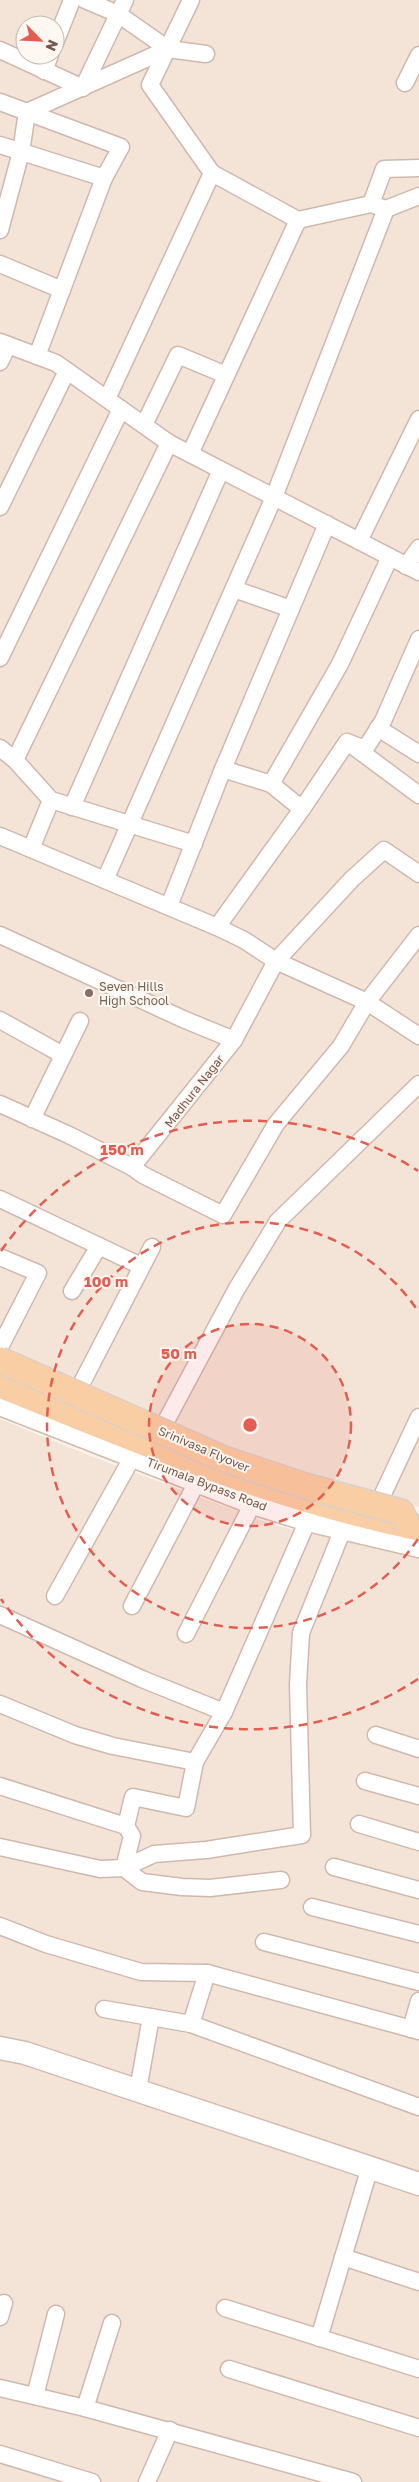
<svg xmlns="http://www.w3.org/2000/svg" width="419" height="2482" viewBox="0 0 419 2482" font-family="'Golos Text',sans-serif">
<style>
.residential{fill:#f4e4d8;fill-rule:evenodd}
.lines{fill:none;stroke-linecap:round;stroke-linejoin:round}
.street-casing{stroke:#cfb9af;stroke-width:19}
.secondary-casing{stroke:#d5bbaf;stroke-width:25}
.primary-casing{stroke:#d9d0cd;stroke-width:28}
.street{stroke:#fff;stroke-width:16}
.secondary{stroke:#fff;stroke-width:22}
.primary{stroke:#facea4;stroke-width:25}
.primary-bridge-casing{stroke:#d9d0cd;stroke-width:28;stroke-linecap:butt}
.primary-bridge{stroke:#facea4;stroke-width:25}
.ring{fill:none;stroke:#e65c50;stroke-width:2.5;stroke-dasharray:9 6}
.education-dot{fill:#8d6e63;stroke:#fff7f1;stroke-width:2}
.labels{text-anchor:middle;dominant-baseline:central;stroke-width:4;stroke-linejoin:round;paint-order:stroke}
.education-label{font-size:12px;fill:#785e54;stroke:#fff7f1;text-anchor:start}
.street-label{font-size:12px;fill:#78564d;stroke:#fff7f1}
.centre{fill:#e65c50;stroke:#fff7f1;stroke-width:2.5}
.ring-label{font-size:15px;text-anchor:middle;font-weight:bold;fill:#e65c50;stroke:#fff7f1;stroke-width:4;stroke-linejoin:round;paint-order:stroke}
</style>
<rect width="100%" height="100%" fill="#fdf3ea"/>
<!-- residential -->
<g class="residential">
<path d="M0,0H419V1507L308,1483L0,1363ZM25,25H55V55H25Z"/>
<path d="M0,1419L88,1455L274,1525L419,1558V2482H0Z"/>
</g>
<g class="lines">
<!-- street casing -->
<g class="street-casing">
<g id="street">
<path d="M85,0L118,14L168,49L206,54"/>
<path d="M191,0L150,85L212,173"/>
<path d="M55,43L72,0"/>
<path d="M0,50L83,88L125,0"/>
<path d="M44,71L50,55"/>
<path d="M405,83L419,55"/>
<path d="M0,102L121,147L104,178"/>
<path d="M0,145L104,178L37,356"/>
<path d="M419,168L384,169L371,204L386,209L419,196"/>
<path d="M0,230L21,152L27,112L168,49"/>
<path d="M0,264L62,290"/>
<path d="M0,342L56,363L169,443L419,572"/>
<path d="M0,362L8,345"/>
<path d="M107,399L212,173L298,220L371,204"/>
<path d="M144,425L178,355L226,375"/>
<path d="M190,454L298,220"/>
<path d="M0,507L67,371"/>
<path d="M359,541L419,419"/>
<path d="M406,566L419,548"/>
<path d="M234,589L291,609"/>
<path d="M0,658L121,409"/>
<path d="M378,728L419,754"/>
<path d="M353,746L419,795"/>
<path d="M0,748L15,760L51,800L194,844"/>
<path d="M15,760L169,443"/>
<path d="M271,784L340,664L390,557"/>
<path d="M72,807L221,470"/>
<path d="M302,809L347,742L365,749L383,721L419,639"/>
<path d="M0,836L217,927L244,940L276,961L367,1002L419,1036"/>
<path d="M31,849L51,800"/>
<path d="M105,880L274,497L386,209"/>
<path d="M169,906L223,769L327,524"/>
<path d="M217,927L302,809L271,784L223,769"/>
<path d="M0,935L183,1019L234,1040"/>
<path d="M0,1020L63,1055"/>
<path d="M0,1104L69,1135L132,1167L234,1040L276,961L352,879L384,850L419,874"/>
<path d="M32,1119L80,1021"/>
<path d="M132,1167L143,1175L223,1215L276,1124L341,1046L367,1002L419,935"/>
<path d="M0,1199L141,1266"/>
<path d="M0,1257L38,1273L0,1347"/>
<path d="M72,1291L99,1246"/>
<path d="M72,1402L152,1247"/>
<path d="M157,1438L236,1290L278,1221L419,1084"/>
<path d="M374,1513L419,1417"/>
<path d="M55,1596L133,1456"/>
<path d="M132,1606L197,1482"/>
<path d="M0,1615L142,1679L224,1712"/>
<path d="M186,1634L253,1503"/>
<path d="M0,1704L75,1735L113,1746L195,1762"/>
<path d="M376,1735L419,1749"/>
<path d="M365,1781L419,1796"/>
<path d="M0,1786L126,1826L132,1836L124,1868"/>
<path d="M359,1824L419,1842"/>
<path d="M126,1826L133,1797L186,1808L195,1762L224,1712L308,1520"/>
<path d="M0,1847L100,1869L124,1868L142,1882L182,1887L210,1888L281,1880"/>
<path d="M334,1867L419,1890"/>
<path d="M124,1868L154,1854L206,1850L302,1835L298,1684L301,1633L343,1529"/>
<path d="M312,1907L419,1934"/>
<path d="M0,1926L46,1944L141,1972L207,1973L419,2031"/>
<path d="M264,1942L419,1982"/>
<path d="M104,2009L191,2024L419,2107"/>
<path d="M191,2024L207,1973"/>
<path d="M411,2029L419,2001"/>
<path d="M138,2090L151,2017"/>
<path d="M343,2257L419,2282"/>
<path d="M225,2308L419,2369"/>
<path d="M0,2317L4,2303"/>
<path d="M112,2323L85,2408L353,2482"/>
<path d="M319,2338L370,2167"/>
<path d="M229,2369L419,2428"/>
<path d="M0,2388L85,2408"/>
<path d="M35,2396L56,2314"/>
<path d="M0,2454L92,2482"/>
<path d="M147,2482L170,2430"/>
</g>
</g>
<!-- secondary casing -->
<g class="secondary-casing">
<g id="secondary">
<path d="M0,1404L253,1503L308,1520L419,1546"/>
<path d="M0,2048L25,2053L419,2184"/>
</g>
</g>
<!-- primary casing -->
<g class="primary-casing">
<path id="primary" d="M0,1385C137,1441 273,1498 419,1528"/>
</g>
<!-- street -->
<use href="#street" class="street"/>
<!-- secondary -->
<use href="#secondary" class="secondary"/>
<!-- primary -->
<use href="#primary" class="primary"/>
<!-- primary-bridge casing -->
<g class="primary-bridge-casing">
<path id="primary-bridge" d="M0,1360L224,1459L305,1486L401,1512L408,1526"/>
</g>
<!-- primary-bridge -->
<use href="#primary-bridge" class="primary-bridge"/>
</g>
<!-- distance rings -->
<circle cx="250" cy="1425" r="101" fill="#e65c50" fill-opacity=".12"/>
<g class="ring">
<circle cx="250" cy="1425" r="101"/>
<path d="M418 1539A203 203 0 1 1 418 1311"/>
<path d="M418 1679A304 304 0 0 1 1 1599M1 1251A304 304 0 0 1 418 1171"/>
</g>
<!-- markers -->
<circle class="education-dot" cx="89" cy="993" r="5"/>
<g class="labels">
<!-- education labels -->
<g class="education-label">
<text x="99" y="986">Seven Hills<tspan x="99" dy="14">High School</tspan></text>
</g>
<!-- street labels -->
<g class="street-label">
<text transform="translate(194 1091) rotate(-52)">Madhura Nagar</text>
<text transform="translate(204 1449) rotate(23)">Srinivasa Flyover</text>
<text transform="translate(207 1484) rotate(21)">Tirumala Bypass Road</text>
</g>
</g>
<circle cx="250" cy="1425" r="8" class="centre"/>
<g class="ring-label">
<text x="122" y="1155">150 m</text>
<text x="106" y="1287">100 m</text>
<text x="179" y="1359">50 m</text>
</g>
<!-- north arrow -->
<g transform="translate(40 40) rotate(114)"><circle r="24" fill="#fff7f1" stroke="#c9b7af"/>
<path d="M0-4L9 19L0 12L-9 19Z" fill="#e65c50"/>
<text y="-8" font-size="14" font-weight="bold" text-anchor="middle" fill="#78564d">N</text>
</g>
</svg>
